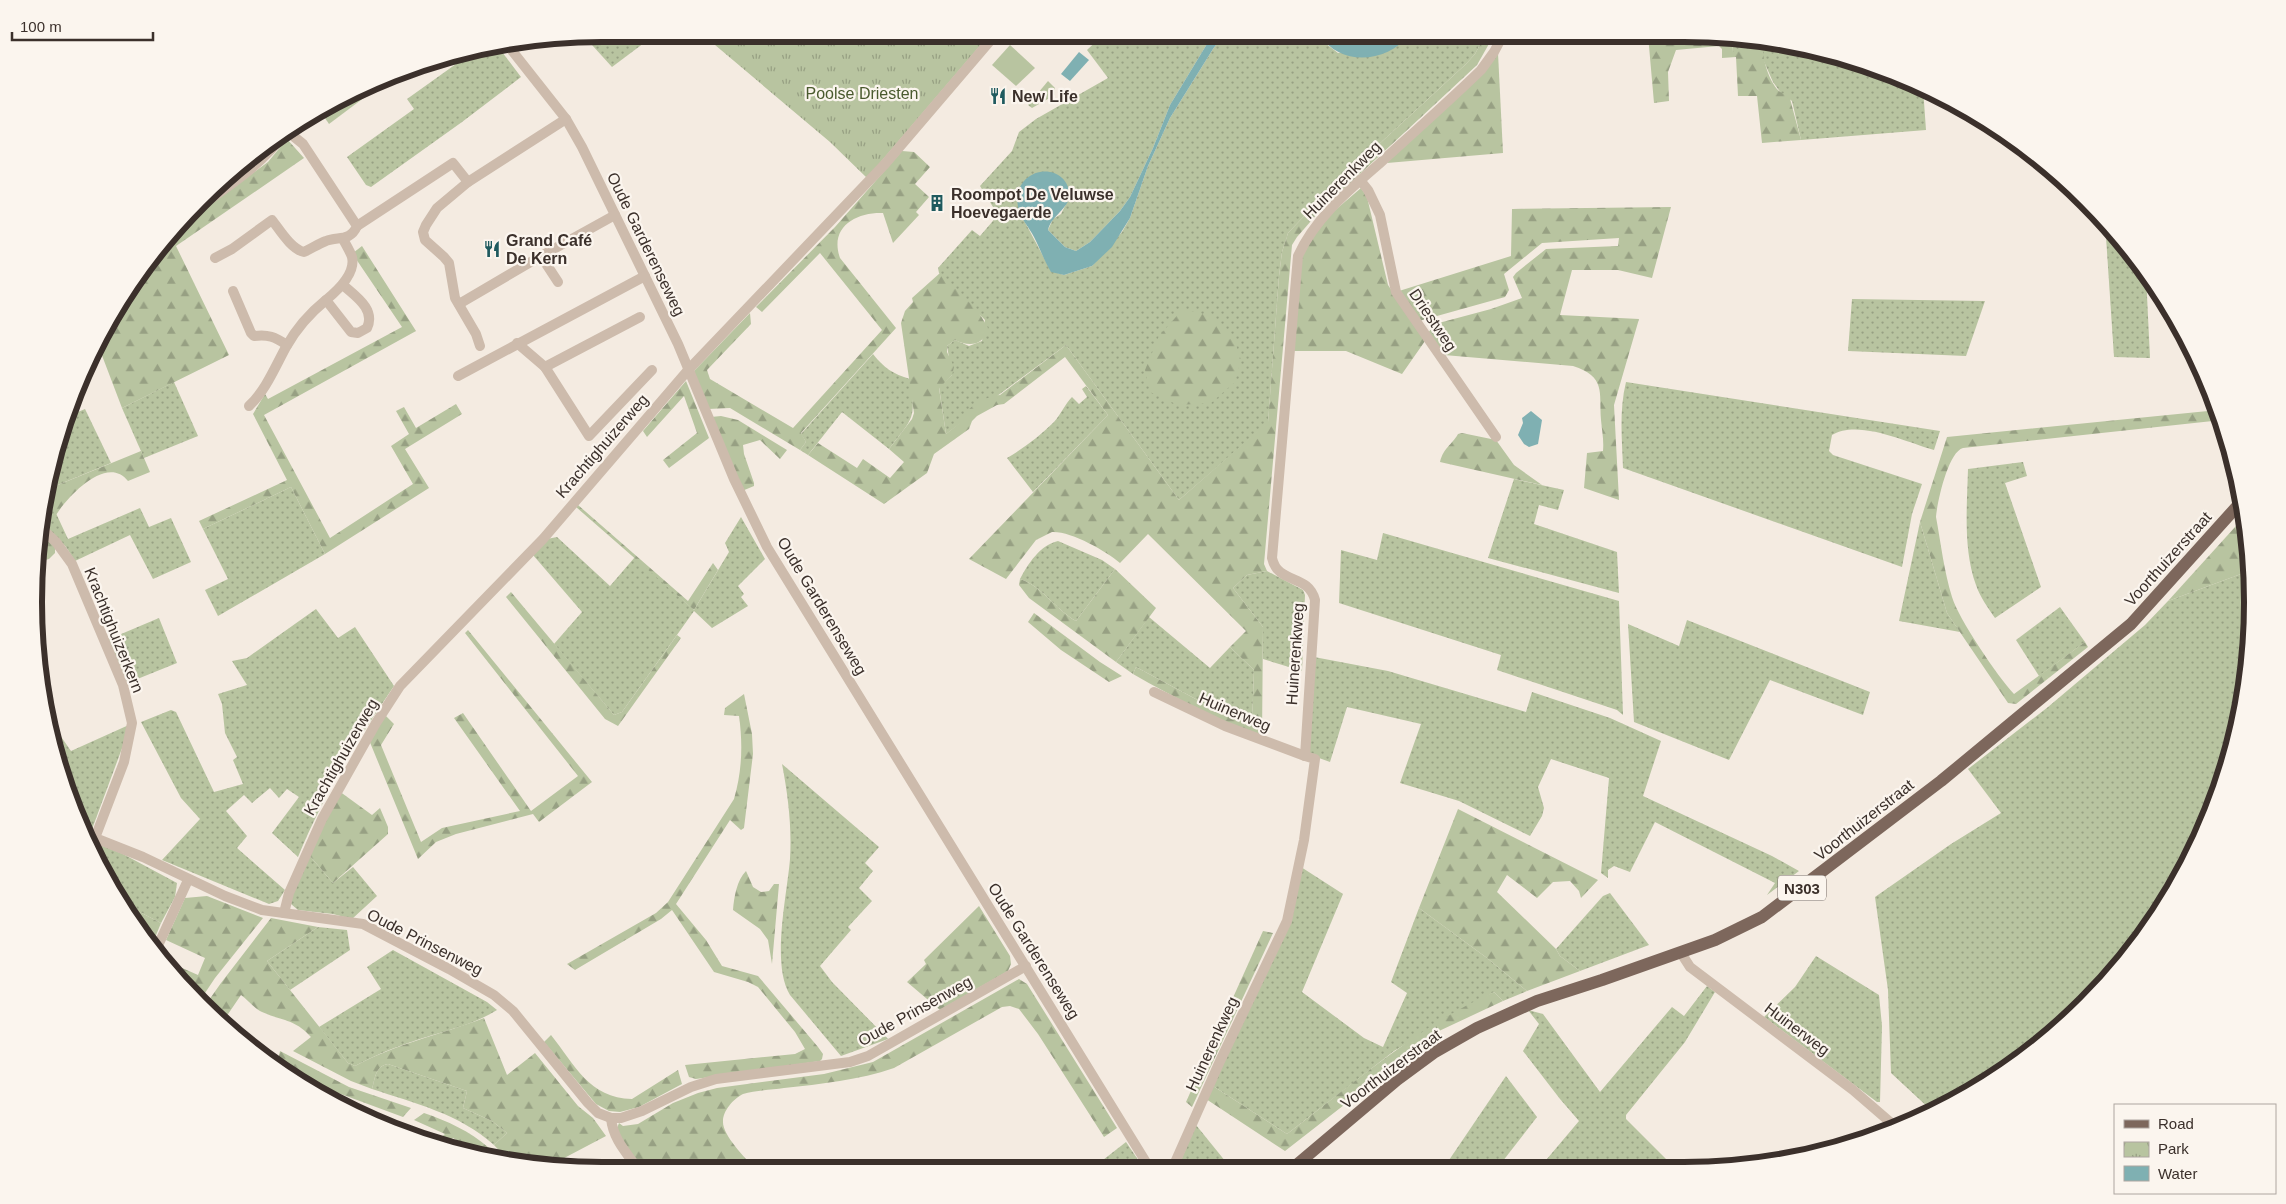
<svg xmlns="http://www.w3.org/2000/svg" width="2286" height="1204" viewBox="0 0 2286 1204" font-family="Arial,sans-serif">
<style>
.grass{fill:url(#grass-dots)}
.forest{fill:url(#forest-firs)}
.park{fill:url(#park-tufts)}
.garden{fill:#b8c4a0}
.water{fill:#7fb0b2}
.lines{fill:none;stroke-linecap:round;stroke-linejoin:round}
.minor{stroke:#cdbbac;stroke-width:10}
.major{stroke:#7d675c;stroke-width:12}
.labels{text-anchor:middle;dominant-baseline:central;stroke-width:4.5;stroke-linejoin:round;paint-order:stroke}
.shield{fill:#fbf5ee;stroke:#756b66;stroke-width:1}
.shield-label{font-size:15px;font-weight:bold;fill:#3b302b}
.park-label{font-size:16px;fill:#4a5a2e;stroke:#fbf5ee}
.poi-label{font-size:16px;font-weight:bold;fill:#3b302b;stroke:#fbf5ee;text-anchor:start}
.street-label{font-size:16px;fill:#3b302b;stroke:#fbf5ee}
.rim{fill:none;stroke:#3b302b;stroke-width:6}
</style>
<defs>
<pattern id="grass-dots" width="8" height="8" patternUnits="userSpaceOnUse" patternTransform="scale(1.25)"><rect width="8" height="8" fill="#b8c4a0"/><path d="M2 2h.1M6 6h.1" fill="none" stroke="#97a083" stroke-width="1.8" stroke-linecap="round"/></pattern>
<pattern id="forest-firs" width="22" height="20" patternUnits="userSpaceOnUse" patternTransform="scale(1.25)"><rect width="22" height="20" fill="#b8c4a0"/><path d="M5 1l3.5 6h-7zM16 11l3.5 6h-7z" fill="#97a083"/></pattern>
<pattern id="park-tufts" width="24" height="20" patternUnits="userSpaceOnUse" patternTransform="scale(1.25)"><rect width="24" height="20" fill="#b8c4a0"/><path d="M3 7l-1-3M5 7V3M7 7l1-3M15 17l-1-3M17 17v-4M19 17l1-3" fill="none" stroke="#97a083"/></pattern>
</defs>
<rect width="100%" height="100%" fill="#f4ebe1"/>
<!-- grass -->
<g class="grass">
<path d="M604,34H656L612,67L592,45Z"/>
<path d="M1104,34H1213L1170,105L1153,148L1130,197L1120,211L1090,242L1076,251L1065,247L1048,230L1053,219L1061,214L1071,194L1063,180L1019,211L1051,271L1064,275L1092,266L1122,232L1130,218L1148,166L1170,118L1213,49L1224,34L1320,35L1325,43L1338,53L1403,42L1409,35H1485L1475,54L1466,64L1326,193L1288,233L1282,252L1279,276L1268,423L1179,500L1066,345L946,434L939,387L952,375L947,346L955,340L969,346L982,341L985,320L939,273L938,268L972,230L980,236L998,215L980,186L1012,151L1019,132L1036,119L1108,78L1087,50Z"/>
<path d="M1732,37L1831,53L1923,88L1926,130L1801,140L1792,101L1781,93L1773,82L1762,57L1733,52Z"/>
<path d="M496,44L521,77L462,122L371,187L366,185L347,157L414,109L407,99L477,49Z"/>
<path d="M2105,222L2146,275L2150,358L2114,357Z"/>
<path d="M1852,299L1985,301L1966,356L1848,351Z"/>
<path d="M873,354C884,368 893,374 910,379C916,420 914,416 889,449L842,412L808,455L800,450L806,442L801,434Z"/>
<path d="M174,382L198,436L144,458L122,408Z"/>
<path d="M1626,382L1940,431L1934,450C1906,442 1858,419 1832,435L1829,451L1833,455L1922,484L1912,514L1902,567L1623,468C1622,438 1619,411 1626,382Z"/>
<path d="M1086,386L1108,415L1033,492L1007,458C1024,448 1040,436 1054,422C1061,414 1065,404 1072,397L1079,404L1087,397L1082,389Z"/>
<path d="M85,409L111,463L48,489L53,455L66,417Z"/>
<path d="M2023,462L2027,476L2005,483L2041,587L1995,618C1988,608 1980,597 1976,585C1963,549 1967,507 1968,469Z"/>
<path d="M1514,479L1564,490L1558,510L1539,505L1534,524L1617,552L1619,593L1488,558Z"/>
<path d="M291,487L325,554L218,616L205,590L228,579L203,529Z"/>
<path d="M47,494L68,539L140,508L149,527L171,518L191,562L153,579L130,535L75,561L66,547L42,522Z"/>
<path d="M741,517L765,559L738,586L744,594L741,597L748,606L712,628L694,611L622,712L614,715L554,644L582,612L533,555L547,539L557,537L610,586L635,557L694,610L729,552L725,543Z"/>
<path d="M1920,522L1947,613L1960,632L1899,621Z"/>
<path d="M1383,533L1619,601L1623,715L1617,710L1497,670L1501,655L1339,603L1341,550L1377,560Z"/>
<path d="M1058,541L1102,560L1115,569L1076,621C1055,609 1042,586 1020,579C1028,564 1040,545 1058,541Z"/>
<path d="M1267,571L1303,590L1305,595L1302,671L1263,659V627L1233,588L1247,575Z"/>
<path d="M2249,571L2251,639L2233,749L2194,854L2111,977L2000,1074L1932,1111L1891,1073L1888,990L1875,897L1951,844L2001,813L1968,769L2048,707L2145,625L2168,601Z"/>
<path d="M2060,607L2085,642L2039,676L2016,640Z"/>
<path d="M316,609L338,638L355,627L394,686C357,740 323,796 298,857L272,833L299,797L287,789L279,798L270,788L252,803L244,795L226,811L247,836L237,848L285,890L278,901L269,904L162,860L200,819L181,798L141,722L171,710L176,712L214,792L243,784L233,760L237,757L225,733L222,704L218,694L247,685L232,661L247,658Z"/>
<path d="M1149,617L1210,668L1230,647L1254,670L1252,725L1205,704L1136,667L1133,674L1116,662Z"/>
<path d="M159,618L177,663L125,684L107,640Z"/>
<path d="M1687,620L1870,692L1863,715L1770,680L1729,760L1634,722L1628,624L1679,646Z"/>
<path d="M1314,657L1388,671L1526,712L1532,692L1610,718L1661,741L1643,796L1772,856L1799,871L1767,895L1775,883L1655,822L1630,872L1614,866L1608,870V878L1601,873L1609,778L1551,759L1538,787L1544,808L1542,816L1530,836L1459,801L1400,783L1421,724L1347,707L1330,762L1308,754Z"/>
<path d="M46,715L71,751L131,724L88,840L123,854L177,883L175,897L161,923L130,907L96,853L92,852L53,749Z"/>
<path d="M782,764L879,847L865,863L873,871L859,888L872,901L848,927L851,930L820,966L832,982L888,1039L841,1056L790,995C771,964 787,896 790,859C792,827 788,795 782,764Z"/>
<path d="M309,855L333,883L353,867L377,896L352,919L333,914L298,910L291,904V899Z"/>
<path d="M1301,867L1343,894L1302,992L1364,1038L1383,1047L1407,993L1391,982L1419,908L1487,958L1527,991L1503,1001L1494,992L1394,1051L1287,1134L1213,1086L1275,953Z"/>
<path d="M1610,893L1649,945L1580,971L1560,956L1556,949L1603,896Z"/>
<path d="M318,927L347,930L350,950L290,990L267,961Z"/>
<path d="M393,950L487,1002L497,1010C473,1025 447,1030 420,1039C398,1046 375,1055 355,1066L348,1063L319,1027L381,989L367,967Z"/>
<path d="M1816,956L1879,995L1882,1026L1880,1102H1877L1764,1017L1795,987Z"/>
<path d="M1707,986L1715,992L1685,1042L1626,1115V1119L1673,1166H1541L1579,1121L1560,1099L1523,1051L1539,1024L1528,1010L1543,1014L1600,1092L1672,1007L1684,1016Z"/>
<path d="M388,1064L467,1091L463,1108L492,1121L507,1133L494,1145C460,1114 414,1103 372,1089C375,1079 375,1066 388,1064Z"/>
<path d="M1506,1076L1537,1117L1499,1166H1445Z"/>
<path d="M1196,1125L1230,1167H1178Z"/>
<path d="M1126,1142L1143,1167H1094Z"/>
</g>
<!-- forest -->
<g class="forest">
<path d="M1485,35H1494L1477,65L1318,213L1297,237L1292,245L1266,541L1264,564L1267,571L1247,575L1233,588L1263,627L1262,737C1217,720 1175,698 1133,674L1136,667L1205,704L1252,725L1254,670L1230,647L1246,631L1148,534L1120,563C1106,551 1071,531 1052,532L1036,540L1006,579L969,559L1108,415L1065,357L1004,404L997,405L977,416L972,421L969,429L934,454L927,473L884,504L808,455L818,443L857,468L863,459L890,478L904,462L889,449L912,419L914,413L901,323L905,311L913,302L912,298L940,273L978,311L988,328C984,346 969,347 955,340L947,346V352L954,367L952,375L939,388L946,434L961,422C964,408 986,396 1000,395L1066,345L1179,500L1268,422L1279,276L1282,252L1288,233L1326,193L1466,64L1475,54Z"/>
<path d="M1648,35H1721L1732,37L1733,52L1763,48C1762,59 1771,88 1782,93C1784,94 1787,94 1789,95L1801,140L1762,143L1757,96H1738L1736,57L1722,58V49L1719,46L1676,50L1668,72L1669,101L1654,103Z"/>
<path d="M1498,53L1503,153L1387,163Z"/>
<path d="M393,76L329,124L319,109Z"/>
<path d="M287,139L304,158L176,246L229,355L122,408L98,345L129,287L170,234L268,162Z"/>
<path d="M902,151L914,152L930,167L915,184L929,197L916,212L919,215L893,243L883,213C856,212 829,227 840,258L896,328L801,433L806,442L800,450L730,408L708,409L694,371L750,313L751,324L707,370L710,379L793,428L882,330L820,253L762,312L756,307L835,227Z"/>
<path d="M1361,188L1367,197L1388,285L1425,341L1402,374L1346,351H1293L1302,248L1333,212Z"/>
<path d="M1671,207L1652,278L1618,270H1572L1560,315L1639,319L1614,405L1619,500L1584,488L1587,453L1603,451C1604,440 1602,431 1601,420C1599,391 1606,377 1573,366L1444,355L1428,333L1435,324L1491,309L1522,298L1513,277L1516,273L1546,249L1618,246L1619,238L1542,243L1504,274L1509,290L1505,297L1419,321L1399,291L1511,256L1512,209Z"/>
<path d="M362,246L416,331L264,415L330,538L413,484L391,446L409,434L396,411L404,407L416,428L456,404L462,414L405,449L429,488L325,554L291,487L203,529L199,521L287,480L253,414L265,394L268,399L402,327L354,256L353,253Z"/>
<path d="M1183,309L1214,317L1233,336L1241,360L1235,382L1211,403L1178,405L1150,392L1145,370L1159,336Z"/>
<path d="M686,381L709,438L669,468L663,460L697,433L684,396L647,437L643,431Z"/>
<path d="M2218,410L2222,420L1963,448C1948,452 1937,503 1936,517C1941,544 1944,571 1952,597C1958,618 1998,677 2014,694L2085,642L2088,647L2016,704L2008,703L1947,613L1920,522L1947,437Z"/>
<path d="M721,416L738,420L787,450L780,459L760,440L743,445L744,454L754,483V486L742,491L711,417Z"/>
<path d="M1462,433L1496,440L1514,465L1542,485L1440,462C1444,447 1451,446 1458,434Z"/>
<path d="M141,451L150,472L128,481C107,454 68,496 56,515L47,494L48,489Z"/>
<path d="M578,505L688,601L713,563L718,570L694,610L576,507Z"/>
<path d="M2245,516L2247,528L2249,571L2168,601Z"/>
<path d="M40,531L55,545V553L49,559L35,563Z"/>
<path d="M1115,569L1156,608L1116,662L1029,598L1019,585L1020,579C1042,586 1055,609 1076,621Z"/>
<path d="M511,592L614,715L622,712L677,635L681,638L618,726L605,719L506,597Z"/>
<path d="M1034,613L1100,662L1122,676L1109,682L1061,650L1028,622Z"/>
<path d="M468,630L592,782L539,822L533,814L456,834L436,842L418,859L369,740L385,715L394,724L381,745L421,842L442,828L520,811L454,718L463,713L531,811L578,776L465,633Z"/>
<path d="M744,694L752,734L753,754L744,828L741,830L730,820L676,904L706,940L722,966L758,976L818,1047L823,1054L822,1059L820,1061L696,1079L689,1077L685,1065L795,1054L805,1049L795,1032L758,987L748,982L714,972L672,910L661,919L575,970L567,964L656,913L668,902L734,799C742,772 743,744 739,716L724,715L725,708Z"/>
<path d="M339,791L372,815L380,808L388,827V834L333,883L309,855Z"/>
<path d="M1458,809L1598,880L1581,898L1579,891L1570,881L1553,882L1537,898L1507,875L1497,892L1556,949L1560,956L1580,971L1527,991L1487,958L1419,908Z"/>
<path d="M92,852L96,853L130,907L161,923L152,945L130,918Z"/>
<path d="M746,871L753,887L761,892L769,891L774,884H779L772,964L768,940L760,929L733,910C734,897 737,880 746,871Z"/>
<path d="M207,896L263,918L215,978L199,1002L164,960L198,975L205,958L166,940L185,898Z"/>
<path d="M979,906L1010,956L1011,964L1008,971L940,1010L907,982L926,964L924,960Z"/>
<path d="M271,918L318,927L267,961L348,1063L355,1066C396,1044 442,1034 484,1018L507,1075L535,1053L578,1106L593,1118L606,1136L549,1166L507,1159L494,1145L507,1133L492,1121L463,1108L467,1091L388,1064C375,1066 375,1079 372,1089L351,1081L293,1051L311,1037C295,1019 282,1021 262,1012C255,1009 248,1000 241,995L222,1023L204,1007L221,983Z"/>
<path d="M1263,931L1273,933L1192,1107L1186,1102Z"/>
<path d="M1019,979L1027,984L1117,1128L1104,1137L1038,1034L1019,1009L1010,1006L1002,1007L894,1068C859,1080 821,1084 784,1088C772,1090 755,1090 743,1094C733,1099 723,1111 723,1121C722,1135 745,1157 754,1168L641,1169L616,1131L619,1123L623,1126L638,1124L673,1103L698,1093L717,1088L824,1074L873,1062Z"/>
<path d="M1494,992L1503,1001L1439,1031L1285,1151L1206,1099L1213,1086L1287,1134C1354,1083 1418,1026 1494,992Z"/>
<path d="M551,1035C575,1065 589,1098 632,1099L678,1070L682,1084L639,1107L620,1112L609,1111L596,1104L544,1042Z"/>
<path d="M280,1051L349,1087L411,1108L403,1117L330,1090L278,1060Z"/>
<path d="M424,1113C447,1121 470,1131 489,1148L480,1155L453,1138L442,1146L434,1143L445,1134L414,1120Z"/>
</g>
<!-- park -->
<g class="park">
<path d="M702,34H990L867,178L830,142Z"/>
<path d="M1048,81L1055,88V95L1032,108L1028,105Z"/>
</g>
<!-- garden -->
<path class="garden" d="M1010,45L1035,68L1016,86L992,65Z"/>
<!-- water -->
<g class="water">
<path d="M1213,34H1224L1213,49L1170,118L1148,166L1130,218L1112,247L1092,266L1064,275L1051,272C1044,260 1040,249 1034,237C1029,227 1020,218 1018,207C1011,166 1068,158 1070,197C1065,211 1051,217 1048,230L1065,247L1076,251L1090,242L1120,211L1130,197L1153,148L1170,105Z"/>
<path d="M1320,35H1349L1358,37L1371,35H1409C1387,63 1340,67 1320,35Z"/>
<path d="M1079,52L1089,60L1070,81L1061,74Z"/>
<path d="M1531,411L1542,420L1538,444L1529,447L1524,444L1518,435L1523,423L1522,418Z"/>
</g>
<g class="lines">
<!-- minor -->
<g class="minor">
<path d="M506,43L566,119L582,147L678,344L734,479L767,547L1149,1167"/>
<path d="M1360,180L1368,190L1380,215L1396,292L1496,437"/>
<path d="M468,182L437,208L426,225L423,232L425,240L444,257L449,263L455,298L476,334L480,346"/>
<path d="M190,213C226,188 262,166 287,130"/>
<path d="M357,226L453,163L468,182L566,119"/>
<path d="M343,239C346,245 350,251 352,257C356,274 337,291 326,300L351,332L358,333L367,328C376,309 355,296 343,285"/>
<path d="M215,258L232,249L272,220C280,230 291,249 304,252C311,249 318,244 326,241C338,236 350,242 357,226L303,144L287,131"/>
<path d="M558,282L541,256L615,215"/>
<path d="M233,291L251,333L254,336C268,334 275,337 287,345"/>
<path d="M459,304L541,256"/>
<path d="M517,343L545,367L640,317"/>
<path d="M545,367L589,436L652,370"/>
<path d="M458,376L645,276"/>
<path d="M249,406C266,390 275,367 286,347C296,329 310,313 326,300"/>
<path d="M41,528L56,542L72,564L123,685L132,723L124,762L95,838L143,857L225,896L262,910L363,924L449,969L494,995L513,1011L588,1103L598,1113L611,1118H621L642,1111L691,1087L716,1079L850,1062L868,1056L1026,966"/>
<path d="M1154,692L1225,726L1305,756"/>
<path d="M284,913L289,893L322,819L376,723L400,686L543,539L689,369L885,164L996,34"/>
<path d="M156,950L188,880"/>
<path d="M1681,953L1690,967L1853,1090L1897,1128"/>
<path d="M611,1118C613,1139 626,1152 638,1169"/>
<path d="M1173,1167L1220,1061L1287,921L1304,840L1315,759L1305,756L1315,600C1308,573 1278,585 1272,558L1298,256C1315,218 1348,191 1379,164C1413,133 1448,102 1481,70L1494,52L1503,35"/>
</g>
<!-- major -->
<path class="major" d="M1294,1167L1397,1080L1435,1052L1477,1028L1537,1001L1602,980L1715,940L1762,917L1941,781L2131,624L2241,502"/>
</g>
<!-- icons -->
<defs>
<g id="restaurant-bare" transform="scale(1.35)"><path d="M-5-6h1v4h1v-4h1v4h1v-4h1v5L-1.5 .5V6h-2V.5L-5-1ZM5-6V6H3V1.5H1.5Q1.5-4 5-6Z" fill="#1f5a5e" stroke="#fbf5ee" stroke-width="2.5" paint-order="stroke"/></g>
<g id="building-bare" transform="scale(1.35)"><path d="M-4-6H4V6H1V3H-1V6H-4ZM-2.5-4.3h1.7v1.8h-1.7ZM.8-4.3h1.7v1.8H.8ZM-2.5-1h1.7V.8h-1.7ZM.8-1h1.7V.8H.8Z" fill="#1f5a5e" stroke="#fbf5ee" stroke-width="2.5" paint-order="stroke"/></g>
</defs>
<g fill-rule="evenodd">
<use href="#restaurant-bare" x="998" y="96"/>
<use href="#building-bare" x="937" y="203"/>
<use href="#restaurant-bare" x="492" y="249"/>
</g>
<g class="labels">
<!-- shield labels -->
<rect class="shield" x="1778" y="875.5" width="48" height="25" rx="4"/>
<g class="shield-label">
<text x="1802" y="888">N303</text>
</g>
<!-- park labels -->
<g class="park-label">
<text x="862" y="93">Poolse Driesten</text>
</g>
<!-- poi labels -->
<g class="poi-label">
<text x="1012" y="96">New Life</text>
<text x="951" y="194">Roompot De Veluwse<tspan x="951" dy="18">Hoevegaerde</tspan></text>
<text x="506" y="240">Grand Café<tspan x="506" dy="18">De Kern</tspan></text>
</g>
<!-- street labels -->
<g class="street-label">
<text transform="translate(1342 180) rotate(-45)">Huinerenkweg</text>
<text transform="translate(646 244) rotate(64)">Oude Garderenseweg</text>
<text transform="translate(1433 320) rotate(56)">Driestweg</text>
<text transform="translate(602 446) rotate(-49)">Krachtighuizerweg</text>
<text transform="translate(2168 559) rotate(-48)">Voorthuizerstraat</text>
<text transform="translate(822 606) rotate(59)">Oude Garderenseweg</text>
<text transform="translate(114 630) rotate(68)">Krachtighuizerkern</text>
<text transform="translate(1295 654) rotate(-86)">Huinerenkweg</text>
<text transform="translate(1235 712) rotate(23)">Huinerweg</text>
<text transform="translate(341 757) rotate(-60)">Krachtighuizerweg</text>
<text transform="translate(1864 820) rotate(-38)">Voorthuizerstraat</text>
<text transform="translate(425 942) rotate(27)">Oude Prinsenweg</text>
<text transform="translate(1034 951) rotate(58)">Oude Garderenseweg</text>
<text transform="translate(915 1011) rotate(-29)">Oude Prinsenweg</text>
<text transform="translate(1797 1029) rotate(37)">Huinerweg</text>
<text transform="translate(1212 1044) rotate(-65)">Huinerenkweg</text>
<text transform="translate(1391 1069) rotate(-37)">Voorthuizerstraat</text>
</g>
</g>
<!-- crop -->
<path d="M0 0H2286V1204H0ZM602 42H1684A560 560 0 0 1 2244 602V602A560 560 0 0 1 1684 1162H602A560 560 0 0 1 42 602V602A560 560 0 0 1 602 42Z" fill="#fbf5ee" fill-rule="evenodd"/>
<path class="rim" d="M602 42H1684A560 560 0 0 1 2244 602V602A560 560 0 0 1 1684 1162H602A560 560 0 0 1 42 602V602A560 560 0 0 1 602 42Z"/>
<!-- legend -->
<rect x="2114" y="1104" width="162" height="90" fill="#fbf5ee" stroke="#aea6a0"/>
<rect x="2124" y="1120" width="25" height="8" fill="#7d675c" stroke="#aea6a0"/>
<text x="2158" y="1129" font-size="15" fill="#3b302b">Road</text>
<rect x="2124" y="1142" width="25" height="15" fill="url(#park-tufts)" stroke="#aea6a0"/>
<text x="2158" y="1154" font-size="15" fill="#3b302b">Park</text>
<rect x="2124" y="1166" width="25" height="15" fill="#7fb0b2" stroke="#aea6a0"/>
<text x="2158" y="1179" font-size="15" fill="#3b302b">Water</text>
<!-- scale -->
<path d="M12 32v8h141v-8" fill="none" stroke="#3b302b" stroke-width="2.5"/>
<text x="20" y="32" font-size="15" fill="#3b302b" stroke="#fbf5ee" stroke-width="4" paint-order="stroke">100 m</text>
</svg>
